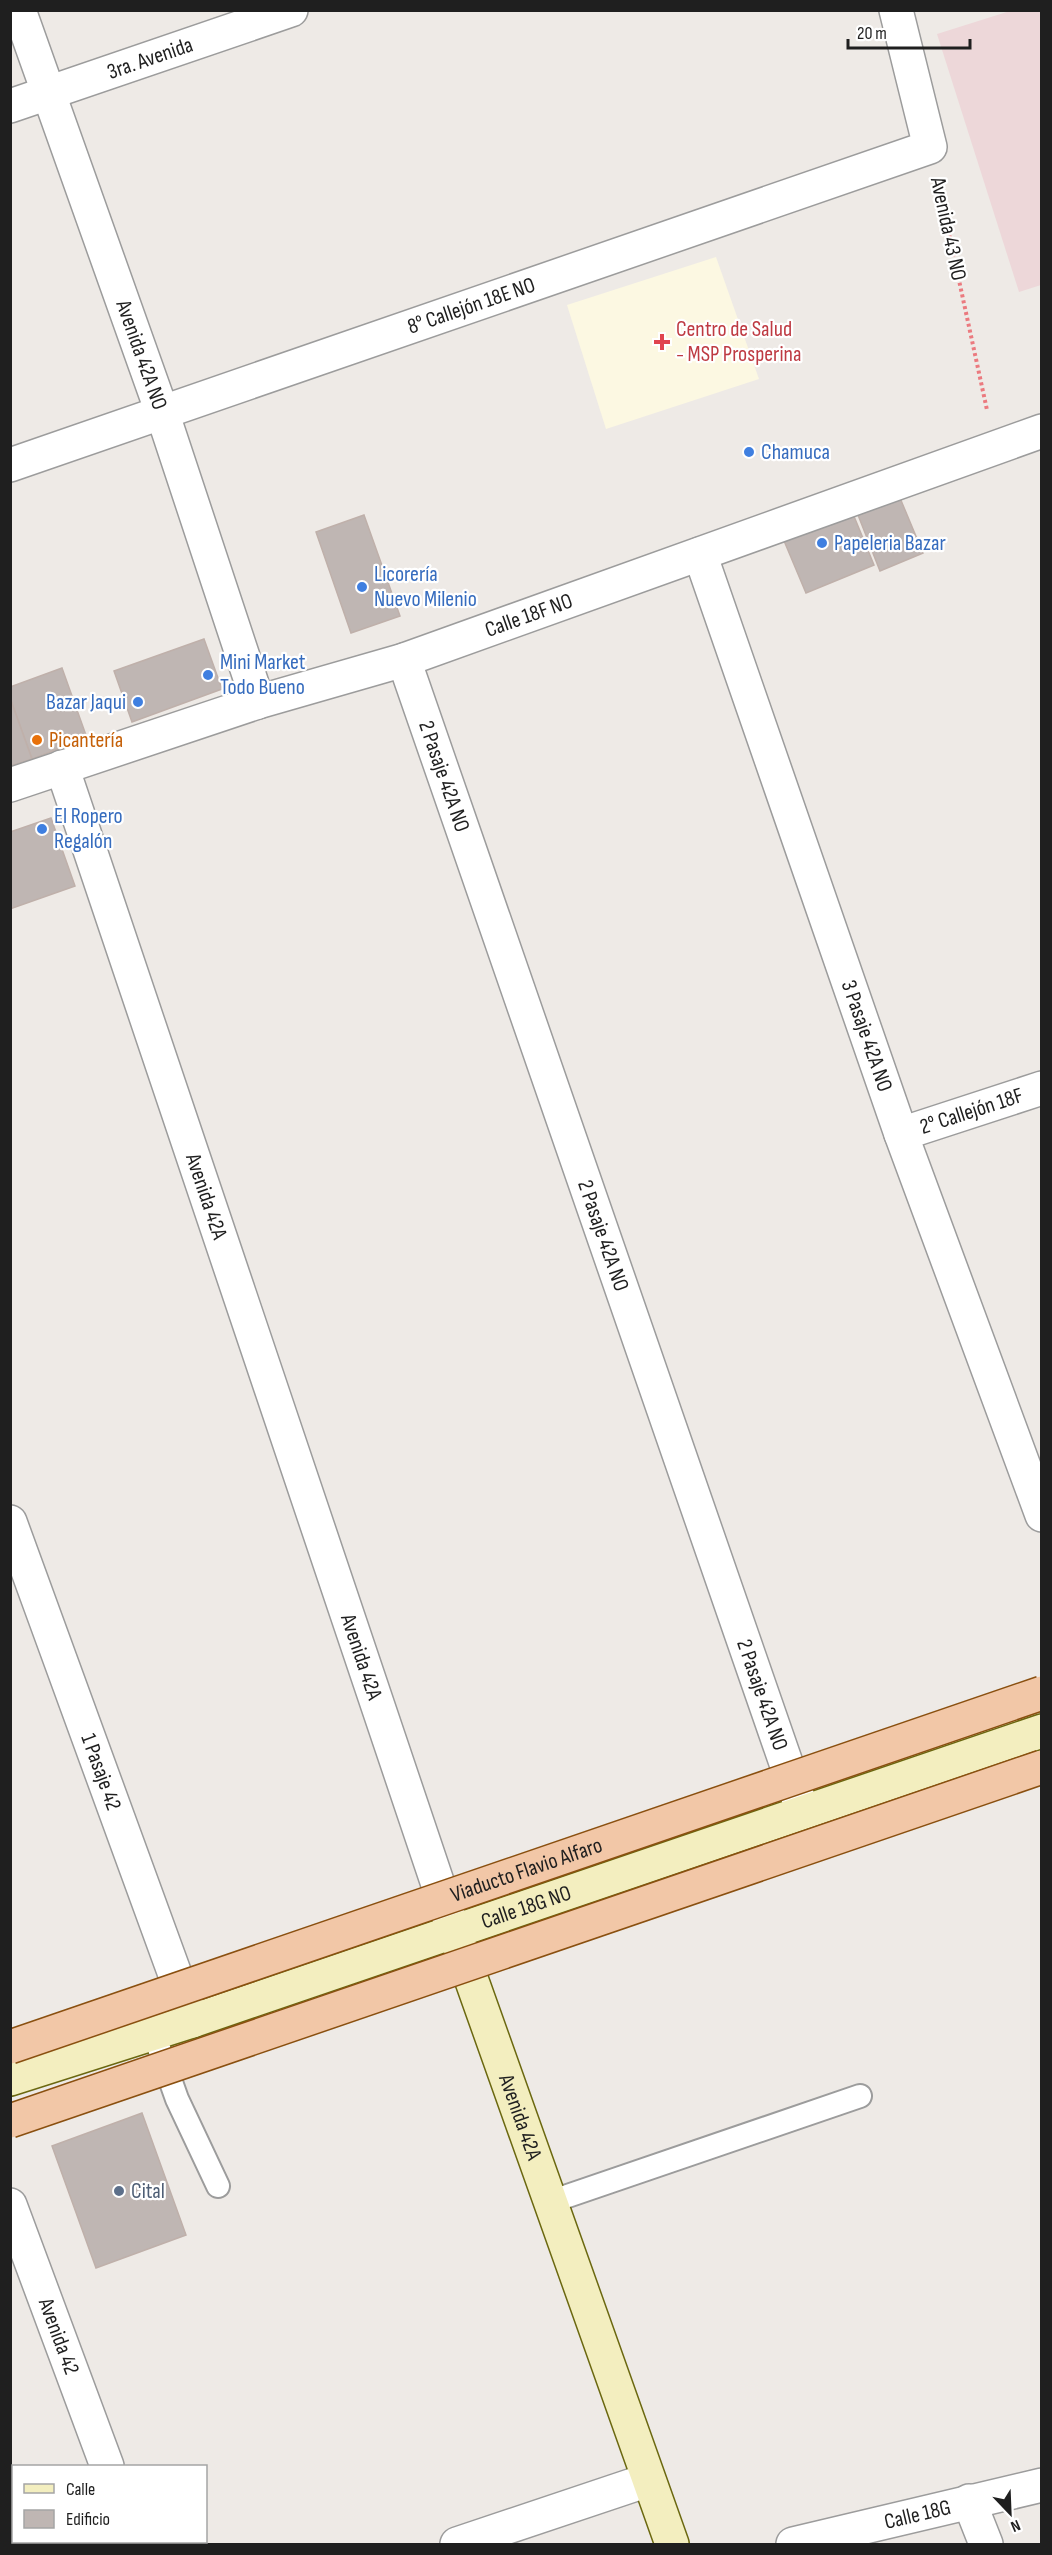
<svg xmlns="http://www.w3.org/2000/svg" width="1052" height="2555" viewBox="0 0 1052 2555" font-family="'Sofia Sans Condensed',sans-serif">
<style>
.commercial{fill:#edd7d9}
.education{fill:#fcf8e2}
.building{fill:#bfb6b3;stroke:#bfb0aa;stroke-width:1.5}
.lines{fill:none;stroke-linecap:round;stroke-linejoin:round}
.lane-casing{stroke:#9c9c9c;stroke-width:26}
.street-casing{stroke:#9c9c9c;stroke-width:36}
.secondary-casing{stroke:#6b6810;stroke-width:36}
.path{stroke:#eb7a7f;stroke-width:4;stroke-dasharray:3 3;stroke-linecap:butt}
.lane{stroke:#fff;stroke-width:22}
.street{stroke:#fff;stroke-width:33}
.secondary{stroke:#f3eebf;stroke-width:33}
.primary-bridge-casing{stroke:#8a5010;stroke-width:36;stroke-linecap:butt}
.primary-bridge{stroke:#f2c7a7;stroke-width:33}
.health-dot{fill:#e0444e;stroke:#fff;stroke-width:2}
.shop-dot{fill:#3f7fe0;stroke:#fff;stroke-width:2}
.food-dot{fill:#e8710a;stroke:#fff;stroke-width:2}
.service-dot{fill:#5c6f8a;stroke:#fff;stroke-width:2}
.labels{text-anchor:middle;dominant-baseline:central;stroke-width:4.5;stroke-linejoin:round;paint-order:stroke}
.street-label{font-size:22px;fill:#1f1f1f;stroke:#fff}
.health-label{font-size:22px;fill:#be3a42;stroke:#fff;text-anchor:start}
.shop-label{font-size:22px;fill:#366cbe;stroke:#fff;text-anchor:start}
.food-label{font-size:22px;fill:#c56008;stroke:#fff;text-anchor:start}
.service-label{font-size:22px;fill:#4e5e75;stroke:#fff;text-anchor:start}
</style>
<rect width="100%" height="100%" fill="#eeeae6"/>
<!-- commercial -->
<path class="commercial" d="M1010,11H1042L1041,285L1019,292L937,34Z"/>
<!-- education -->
<path class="education" d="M716,257L759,379L606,429L567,305Z"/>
<!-- building -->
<g class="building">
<path d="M900,498L923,553L880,571L858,515Z"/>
<path d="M851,509L874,565L806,593L782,536Z"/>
<path d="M364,515L400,616L351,633L316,532Z"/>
<path d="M204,639L222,689L132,722L114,671Z"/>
<path d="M62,668L87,738L32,759L10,698V687Z"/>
<path d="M10,698L32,759L10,766Z"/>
<path d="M51,818L75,886L10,909V832Z"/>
<path d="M142,2113L186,2235L96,2268L52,2146Z"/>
</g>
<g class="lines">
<!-- lane casing -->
<g class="lane-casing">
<g id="lane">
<path d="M154,2034L177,2099L218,2186"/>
<path d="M550,2202L860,2096"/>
</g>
</g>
<!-- street casing -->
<g class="street-casing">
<g id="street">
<path id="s1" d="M19,10L162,412L258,702"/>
<path id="s2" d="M10,106L291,10"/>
<path id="s3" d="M10,465L930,147L896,10"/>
<path id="s4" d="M700,554L901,1134L1042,1515"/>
<path id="s5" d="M404,660L803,1812"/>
<path id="s6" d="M62,767L454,1932"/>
<path id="s7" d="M10,785L258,702L404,660L1042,431"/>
<path id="s8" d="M901,1134L1042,1088"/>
<path id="s9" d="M10,1522L192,2021"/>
<path id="s10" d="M10,2205L107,2466"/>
<path d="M969,2501L986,2544"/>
<path d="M134,2542L135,2544"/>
<path d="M457,2544L648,2480"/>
<path id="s11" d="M793,2544L1042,2485"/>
</g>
</g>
<!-- secondary casing -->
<g class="secondary-casing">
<g id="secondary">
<path id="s12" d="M457,1939L672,2544"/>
<path id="s13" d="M10,2079L192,2021L1042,1731"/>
</g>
</g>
<!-- path -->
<path class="path" d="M938,183L987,410"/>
<!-- lane -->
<use href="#lane" class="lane"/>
<!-- street -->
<use href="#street" class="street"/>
<!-- secondary -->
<use href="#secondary" class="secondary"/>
<!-- primary-bridge casing -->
<g class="primary-bridge-casing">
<g id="primary-bridge">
<path id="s14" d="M10,2047L1042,1693"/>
<path d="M10,2121L1042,1767"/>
</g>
</g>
<!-- primary-bridge -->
<use href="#primary-bridge" class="primary-bridge"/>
</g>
<!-- markers -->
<path class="health-dot" d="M659 333h6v6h6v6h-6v6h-6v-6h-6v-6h6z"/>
<g class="shop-dot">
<circle cx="749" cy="452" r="6"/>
<circle cx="822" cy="543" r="6"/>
<circle cx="362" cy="587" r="6"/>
<circle cx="208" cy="675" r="6"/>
<circle cx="138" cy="702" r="6"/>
<circle cx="42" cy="829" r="6"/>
</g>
<circle class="food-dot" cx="37" cy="740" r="6"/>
<circle class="service-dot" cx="119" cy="2191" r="6"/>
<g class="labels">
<!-- street labels -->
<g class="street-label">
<text stroke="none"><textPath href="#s2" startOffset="148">3ra. Avenida</textPath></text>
<text transform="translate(948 229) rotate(78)">Avenida 43 NO</text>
<text stroke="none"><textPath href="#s3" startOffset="488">8° Callejón 18E NO</textPath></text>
<text stroke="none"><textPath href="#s1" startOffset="366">Avenida 42A NO</textPath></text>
<text stroke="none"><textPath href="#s7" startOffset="546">Calle 18F NO</textPath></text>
<text stroke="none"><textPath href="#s5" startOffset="123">2 Pasaje 42A NO</textPath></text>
<text stroke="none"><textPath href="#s4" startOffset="510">3 Pasaje 42A NO</textPath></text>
<text stroke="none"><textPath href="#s8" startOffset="74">2° Callejón 18F</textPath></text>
<text stroke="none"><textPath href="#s6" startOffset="453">Avenida 42A</textPath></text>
<text stroke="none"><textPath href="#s5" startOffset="609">2 Pasaje 42A NO</textPath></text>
<text stroke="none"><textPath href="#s6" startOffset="939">Avenida 42A</textPath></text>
<text stroke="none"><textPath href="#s5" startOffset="1095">2 Pasaje 42A NO</textPath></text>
<text stroke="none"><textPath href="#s9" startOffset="266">1 Pasaje 42</textPath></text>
<text stroke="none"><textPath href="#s14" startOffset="546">Viaducto Flavio Alfaro</textPath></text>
<text stroke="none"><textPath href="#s13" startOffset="544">Calle 18G NO</textPath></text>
<text stroke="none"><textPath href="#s12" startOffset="189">Avenida 42A</textPath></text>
<text stroke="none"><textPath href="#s10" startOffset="140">Avenida 42</textPath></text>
<text stroke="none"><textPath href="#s11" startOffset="128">Calle 18G</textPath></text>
</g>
<!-- health labels -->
<g class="health-label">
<text x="676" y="329">Centro de Salud<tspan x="676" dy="25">- MSP Prosperina</tspan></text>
</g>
<!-- shop labels -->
<g class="shop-label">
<text x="761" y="452">Chamuca</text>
<text x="834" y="543">Papeleria Bazar</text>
<text x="374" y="574">Licorería<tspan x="374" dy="25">Nuevo Milenio</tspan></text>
<text x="220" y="662">Mini Market<tspan x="220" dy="25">Todo Bueno</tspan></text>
<text x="126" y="702" text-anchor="end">Bazar Jaqui</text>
<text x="54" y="816">El Ropero<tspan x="54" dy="25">Regalón</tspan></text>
</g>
<!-- food labels -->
<g class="food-label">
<text x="49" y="740">Picantería</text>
</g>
<!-- service labels -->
<g class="service-label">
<text x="131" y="2191">Cital</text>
</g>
</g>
<!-- border -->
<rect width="1052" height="2555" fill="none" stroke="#1f1f1f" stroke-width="24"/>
<!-- legend -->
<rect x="12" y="2465" width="195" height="78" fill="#ffffff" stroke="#a5a5a5" stroke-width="1.5"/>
<rect x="24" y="2484" width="30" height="9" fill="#f3eebf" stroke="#a5a5a5" stroke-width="1.5"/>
<text x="66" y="2495" font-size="18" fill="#1f1f1f">Calle</text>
<rect x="24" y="2510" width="30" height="18" fill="#bfb6b3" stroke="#a5a5a5" stroke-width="1.5"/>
<text x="66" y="2525" font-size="18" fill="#1f1f1f">Edificio</text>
<!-- north arrow -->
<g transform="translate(1010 2513) rotate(157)" stroke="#ffffff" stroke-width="4.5" paint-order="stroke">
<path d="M0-4.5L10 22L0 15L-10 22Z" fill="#1f1f1f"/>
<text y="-9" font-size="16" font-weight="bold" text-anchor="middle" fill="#1f1f1f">N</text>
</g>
<!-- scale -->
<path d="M848 39v9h122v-9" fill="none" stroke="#1f1f1f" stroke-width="3"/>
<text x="857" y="39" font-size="18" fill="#1f1f1f" stroke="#ffffff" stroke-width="4.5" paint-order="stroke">20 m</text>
</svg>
